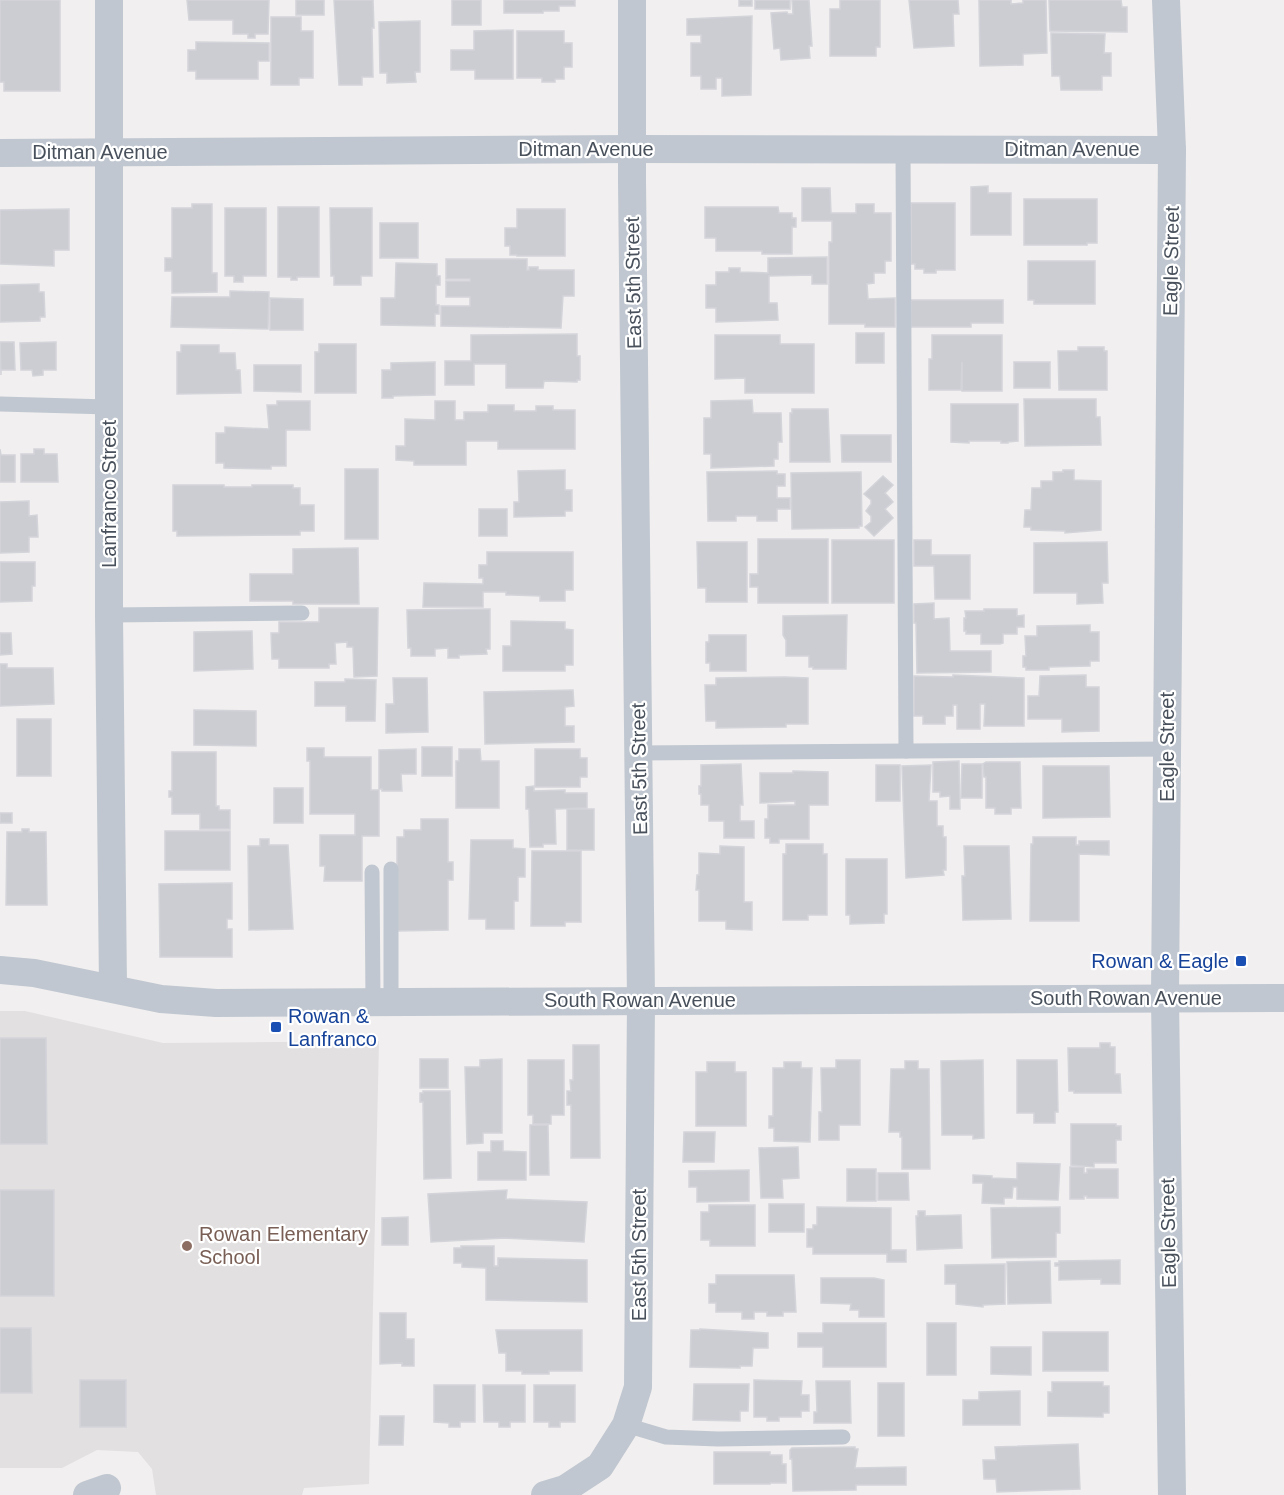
<svg xmlns="http://www.w3.org/2000/svg" width="1284" height="1495" viewBox="0 0 1284 1495" font-family="Helvetica,sans-serif">
<style>
.education{fill:#e2e0e0}
.building{fill:#cccdd3;stroke:#d3d4da;stroke-width:1.5}
.lines{fill:none;stroke-linecap:round;stroke-linejoin:round}
.lane{stroke:#c0c7d0;stroke-width:15}
.street{stroke:#c0c7d0;stroke-width:28}
.transit-dot{fill:#1a4fb4;stroke:#fff;stroke-width:2}
.education-dot{fill:#8d6e63;stroke:#fff;stroke-width:2}
.labels{text-anchor:middle;dominant-baseline:central;stroke-width:4.5;stroke-linejoin:round;paint-order:stroke}
.street-label{font-size:20px;fill:#48505b;stroke:#fff}
.transit-label{font-size:20px;fill:#164399;stroke:#fff;text-anchor:end}
.education-label{font-size:20px;fill:#785e54;stroke:#fff;text-anchor:start}
</style>
<rect width="100%" height="100%" fill="#f1efef"/>
<!-- education -->
<path class="education" d="M0,1011H25L163,1043L379,1041L369,1484L304,1488L302,1495H156L152,1469L138,1452L97,1450L62,1468H0Z"/>
<!-- building -->
<g class="building">
<path d="M0,0H60V91H4V82H0Z"/>
<path d="M187,0H269L268,34H255V38H248V34H233V20H189Z"/>
<rect x="296" y="0" width="28" height="15"/>
<path d="M334,0H373L374,28H372L373,77H362V85H339Z"/>
<rect x="452" y="0" width="29" height="25"/>
<path d="M504,0H575V6H559V11H543V13H504Z"/>
<rect x="739" y="0" width="13" height="6"/>
<rect x="755" y="0" width="35" height="9"/>
<path d="M792,0H809L812,46H809L810,58L781,60L780,48L774,49L771,13L787,12L788,14H793Z"/>
<path d="M840,0H880V47H876V56H830V9H840Z"/>
<path d="M909,0H958L959,14H953L954,46L914,48Z"/>
<path d="M979,0H1011V4L1023,3V0H1046L1047,53L1023,54V65L980,66Z"/>
<path d="M1049,0H1121L1122,7H1127V32L1050,31Z"/>
<path d="M752,16L751,95L722,96V78H716V89H701V76H691V43H701V35H687V19Z"/>
<path d="M271,17H301V31H313V78H299V85H271Z"/>
<path d="M420,21V72H415L416,82L387,83V73H380L379,22Z"/>
<path d="M513,30V79H475V70H451V50H474V31Z"/>
<path d="M517,31H564V43H572V67H564V79H555V82H542V78H517Z"/>
<path d="M1051,33L1105,34L1104,53H1111V76H1102V90H1061L1060,76H1052Z"/>
<path d="M196,42L269,43V61H258V79H196V71H188V50H196Z"/>
<path d="M988,186V193H1011V235H971V187Z"/>
<path d="M802,188H830L831,213H856V204H874V213H891V261H885V273H874V283L867,284L868,299L895,298V327H865V324H829V242H832V221H802Z"/>
<path d="M1024,199H1097V243H1087V245H1024Z"/>
<path d="M911,203H955V270H936V273H924V269H915V264H911Z"/>
<path d="M192,204H212V273H217V292L172,293V271H165V258H172V208H192Z"/>
<path d="M278,207H319V277H297V280H291V277H278Z"/>
<path d="M705,207H778L779,213H792V218H796V227H792V254H762V251H716V238H705Z"/>
<path d="M225,208H266V276H243V282H234V276H225Z"/>
<path d="M330,208H372V276H361V285H334V276H331Z"/>
<path d="M69,209V250H54V266L0,264V210Z"/>
<path d="M517,209H565V256H517V255H510V246H505V228H517Z"/>
<rect x="380" y="223" width="38" height="35"/>
<path d="M827,257V284H812V275L769,276V303H777L778,320L716,322V308H706V285H716V272H729V268H740V272L768,273V258Z"/>
<path d="M446,259H527V270H529V267H538V270H574V296H563L561,328L441,326V306H470V297H446V281H470V279H446Z"/>
<path d="M1028,261H1095V304H1034V300H1028Z"/>
<path d="M396,263L437,264V276H440V285H436V305H439V314H435V326L381,325V298H395Z"/>
<path d="M39,284V292H44L45,317H40V321L0,322V285Z"/>
<path d="M230,291L269,292L268,329L171,327L172,297H230Z"/>
<path d="M270,298L303,299V330H270Z"/>
<path d="M911,300H1003V323H971V327H911Z"/>
<rect x="856" y="333" width="28" height="30"/>
<path d="M577,334V356H580V380H577V382L544,381L543,388H506V364H474V385H445V361H471V335Z"/>
<path d="M715,335H780V344H814V393H745V378L715,379Z"/>
<path d="M932,335H1002V391H962V362L961,390H929V359H932Z"/>
<path d="M0,342H14L15,370H1V375Z"/>
<path d="M56,342V370H43V375L33,376L32,370H21L20,343Z"/>
<path d="M319,344H356V393H315V352H319Z"/>
<path d="M181,345H219V353H235L236,370H240L241,393L177,394V352H181Z"/>
<path d="M1078,347H1104V351H1107V390H1059L1058,351H1078Z"/>
<path d="M435,362V395L393,396V398H382V370H391V363Z"/>
<rect x="1014" y="362" width="36" height="26"/>
<path d="M254,365H301V392L254,391Z"/>
<path d="M1024,399H1096V417H1100L1101,445L1025,446Z"/>
<path d="M752,400L753,413H781L782,442H778V459H774V466L711,468V454H704V418H711V401Z"/>
<path d="M277,401H310V430H286V466H271V469L224,468V463H216V433H225V427L269,429L267,405H277Z"/>
<path d="M435,401H455V420H464V412H488V405H514V411H536V406H553V410H575V449H498V441H466V465H414V461L396,460V446H405V419L435,420Z"/>
<path d="M951,404H1018V441L1008,442V443H1001V441H969V443L951,442Z"/>
<path d="M792,409H828L830,462H790V413H792Z"/>
<path d="M841,435H891V462H842Z"/>
<path d="M0,449L1,455H15V482H0Z"/>
<path d="M34,449H44V454H57L58,482H21V454H34Z"/>
<rect x="345" y="469" width="33" height="70"/>
<path d="M565,470V490H572V511H565V516L514,517V502H519L518,471Z"/>
<path d="M1063,470H1074V480L1101,481V530L1065,533V531L1031,530V527H1024L1025,510H1031L1032,488H1041V481H1053V472H1063Z"/>
<path d="M777,471V474H785V486H777V498H790V509H777V521H757V516H736V521H708L707,472Z"/>
<path d="M861,472L862,526H859V528L792,529L791,473Z"/>
<path d="M883,476L893,485L885,493L893,502L885,509L893,518L874,536L865,527L871,522V516L866,511L871,504V500L864,494Z"/>
<path d="M173,485H224V487H252V485H293V488H300V505H314V531H300V535L177,536V531H173Z"/>
<path d="M29,501V516L37,515L38,537H29V552L0,553V502Z"/>
<rect x="479" y="509" width="28" height="27"/>
<path d="M758,539H828V603H758V587H750V574H758Z"/>
<rect x="832" y="540" width="62" height="63"/>
<path d="M914,540H931V555H970V599H935L934,566H914Z"/>
<path d="M697,542H747V602H706V588H698Z"/>
<path d="M1107,542L1108,583H1102L1103,603L1077,604V593H1034V543Z"/>
<path d="M358,548L359,604H293V601H250V574H293V549Z"/>
<path d="M487,552H573V590H565V601H540V596L512,595H506V592H483V607H423L424,583L483,584V578H479V565H487Z"/>
<path d="M0,562H35V586H32V601L0,602Z"/>
<path d="M934,603V619L949,618L950,651H991V672L917,673L916,623H914V604Z"/>
<path d="M319,608H378L377,676L354,677L353,647H347V642L335,643L336,664H329V668H279V659H272L271,633H279V622H319Z"/>
<path d="M490,609V649H486L487,654L459,655V658H448V648L435,649V656H411V648H408L407,610Z"/>
<path d="M984,609H1017V616L1024,615V627H1017V634H1003V643L1000,644H981V634H966V631H964V618H966L965,611H984Z"/>
<path d="M847,615L846,669H813V667H809V656H786V640L783,635V616Z"/>
<path d="M511,621L565,622V629L573,630V665H565V671H503V646H511Z"/>
<path d="M1090,625V632H1099V661H1090V666L1049,667V670H1026V667H1023V656H1026L1025,636H1037V626Z"/>
<path d="M252,631L253,669L194,671V632Z"/>
<path d="M0,633H11L12,654L0,655Z"/>
<path d="M709,635H746V671H710V663H706V642H709Z"/>
<path d="M0,664H7V668H53L54,704L0,706Z"/>
<path d="M953,675L1024,678V726H984L985,704H980V729H957V705H953V716H945V724H923V716H914V676L953,677Z"/>
<path d="M1086,675V687H1099V731L1062,732V719H1028V696H1039L1040,676Z"/>
<path d="M785,677L808,678V724H786V727L716,728V721H706L705,685H716V678Z"/>
<path d="M393,678H427L428,732L386,733V704H394Z"/>
<path d="M345,679L376,680L375,721H346V706H315V682H345Z"/>
<path d="M573,690L574,706L565,707V726H574V742L485,744L484,692Z"/>
<path d="M194,710L256,711V746L194,745Z"/>
<rect x="17" y="719" width="34" height="57"/>
<rect x="422" y="747" width="30" height="29"/>
<path d="M307,748H324V757H371V790H379V836H362V881H324L325,866H320V835H355V814H310V761H307Z"/>
<path d="M416,749V774H401L402,791H382V789H379V750Z"/>
<path d="M459,749H480L481,761H499V808H456V761H459Z"/>
<path d="M535,749H580V758H587V777H580V787H535Z"/>
<path d="M172,752H216V806H219V810H230V829H200V814H172V797H169V791H172Z"/>
<path d="M959,761L960,809H950V796L940,797V792H933V762Z"/>
<path d="M986,762H1020L1021,808H1011V814H995V808H986V777H984L983,764Z"/>
<path d="M741,764L743,805H740V821H754V838H724V821H709V805H701V794H699V786H701V765Z"/>
<path d="M962,764H982V798H961Z"/>
<rect x="876" y="765" width="24" height="36"/>
<path d="M931,765L929,801H937V826H943V837H946V870H943L944,875L906,878L902,766Z"/>
<path d="M1043,766H1109L1110,817L1043,818Z"/>
<path d="M793,771L828,772V805H809V839H779V843H770V838H765V819H768V805H795V801L760,803V773H793Z"/>
<path d="M534,786V791L565,790V793H587V808L555,809L556,844H543V847H530L529,809H526V787Z"/>
<rect x="274" y="788" width="29" height="35"/>
<rect x="567" y="809" width="27" height="41"/>
<rect x="0" y="813" width="12" height="10"/>
<path d="M421,819H448V862H453V880H448V930L397,931V837H404V830H421Z"/>
<path d="M22,829H29V832H46L47,905H6L7,832H22Z"/>
<rect x="165" y="831" width="65" height="39"/>
<path d="M1033,837H1076V845H1079V841H1109V855L1079,854V921H1030L1031,844H1033Z"/>
<path d="M260,839H269V845H288L293,929L249,930L248,846H260Z"/>
<path d="M471,840H513V848L525,849V877H518V901H514V929H486V919H469Z"/>
<path d="M786,844H823V854H827V915H808V920H783V854H786Z"/>
<path d="M720,846L744,847V902H752V930L726,929V921H699V890H696L697,875H699V853L720,854Z"/>
<path d="M964,846H1009L1011,919L963,920L962,876H965Z"/>
<path d="M532,851H581V922H565V926H531Z"/>
<path d="M846,859H887V914H884V923L850,924V915H846Z"/>
<path d="M232,883V919H227V929H232V957H160L159,884Z"/>
<path d="M0,1038H46L47,1144H0Z"/>
<path d="M1100,1043H1110V1047H1115V1074H1120L1121,1093H1074V1091H1069L1068,1048H1100Z"/>
<path d="M573,1045H599L600,1158H571V1105H567V1091H571L570,1080H573Z"/>
<rect x="420" y="1059" width="28" height="29"/>
<path d="M502,1059V1133H483V1143L467,1144L465,1067H480V1060Z"/>
<path d="M528,1060H564V1115H551V1124H533V1115H528Z"/>
<path d="M836,1060H860V1125H839V1140H819V1112H822L821,1068H836Z"/>
<path d="M983,1060L984,1138L973,1139V1135H942L941,1061Z"/>
<path d="M1017,1060H1057L1058,1112H1055V1123H1034V1113H1017Z"/>
<path d="M905,1061H918V1069H929L930,1169H902V1137H900V1132H889L891,1069H905Z"/>
<path d="M707,1062H735V1072H746V1126H696V1072H707Z"/>
<path d="M784,1062H801V1068H812L810,1142L774,1141V1128H769V1116H773V1068H784Z"/>
<path d="M423,1091H450L451,1178L424,1179L423,1102H420V1093H423Z"/>
<path d="M1071,1124H1116V1126H1121V1140H1116V1163H1094V1167L1071,1165Z"/>
<path d="M530,1125H548L549,1175H530Z"/>
<path d="M684,1132H715L714,1162H683Z"/>
<path d="M491,1141H503V1151L526,1152V1180H478V1152H491Z"/>
<path d="M798,1147L799,1178L782,1179L783,1198H761L759,1148Z"/>
<path d="M1017,1163L1060,1164L1058,1200L1017,1199V1187H1013L1012,1198H1004V1204L982,1203L983,1183H973V1175L992,1176V1178L1017,1179Z"/>
<path d="M1070,1167H1084V1173H1087V1169H1118V1198H1087V1196H1084V1199H1070Z"/>
<rect x="847" y="1169" width="29" height="32"/>
<path d="M749,1170V1201L697,1202V1187H689V1171Z"/>
<path d="M878,1173H908L909,1200H878Z"/>
<rect x="0" y="1190" width="54" height="106"/>
<path d="M507,1190L506,1199L587,1202L584,1242L505,1238L431,1242L428,1194Z"/>
<rect x="769" y="1204" width="35" height="28"/>
<path d="M709,1205H755V1246H710V1240H701V1212H709Z"/>
<path d="M817,1207L891,1208V1250H906V1262H887V1254H813V1247H807V1229H813V1225H817Z"/>
<path d="M1060,1207V1233H1056V1257L992,1258L991,1208Z"/>
<path d="M918,1211H925V1216L961,1215L962,1248L917,1250L916,1216H918Z"/>
<path d="M408,1217V1245H382V1218Z"/>
<path d="M461,1246H494V1266H498V1258L587,1260V1302L486,1300V1268L462,1267V1263H454V1248H461Z"/>
<path d="M1120,1260V1284H1101V1279L1059,1280V1266H1055V1263H1059V1261Z"/>
<path d="M1050,1261L1051,1303L1008,1304L1007,1262Z"/>
<path d="M1005,1264V1304L983,1305V1307L956,1304V1284H945V1265Z"/>
<path d="M716,1275H794L796,1312H783V1316H767V1312H754V1319H742V1312H716V1303H709V1284H716Z"/>
<path d="M821,1278H874L884,1280V1317H859V1310H850L851,1304L821,1303Z"/>
<path d="M380,1313H406V1339H414V1366H402V1363L380,1364Z"/>
<path d="M823,1323H886V1367H823V1347H798V1333H823Z"/>
<rect x="927" y="1323" width="29" height="52"/>
<path d="M0,1328H31L32,1393H0Z"/>
<path d="M700,1329L768,1333V1348H753L752,1366H740V1368L690,1367L691,1330H700Z"/>
<path d="M496,1330H582V1371H549V1374H522V1371H506V1353H499Z"/>
<rect x="1043" y="1332" width="65" height="39"/>
<path d="M991,1347H1031V1375L991,1374Z"/>
<rect x="80" y="1380" width="46" height="47"/>
<path d="M754,1380L802,1381L801,1395H809V1411H801V1417H779V1421H767V1417H754Z"/>
<path d="M816,1381H850L851,1423H814V1412H817Z"/>
<path d="M1052,1382H1103V1386H1109V1413H1103V1417L1048,1416V1392H1052Z"/>
<rect x="878" y="1383" width="26" height="53"/>
<path d="M694,1384H749L748,1411H740V1421L693,1420Z"/>
<path d="M434,1385H475V1422H460V1427H449V1423L434,1422Z"/>
<path d="M483,1385H525V1422H510V1427H499V1422H484Z"/>
<path d="M534,1385H575V1422H560V1427H549V1422H534Z"/>
<path d="M1020,1391V1425H963V1400H979V1392Z"/>
<path d="M380,1416H404L403,1445H379Z"/>
<path d="M1078,1444L1080,1489L997,1492L996,1479H984L983,1460H996L995,1447Z"/>
<path d="M855,1447V1449H858L855,1468L906,1467V1485H856V1490L793,1491L792,1459H790V1450L792,1448Z"/>
<path d="M714,1452H770V1455H782V1464H786V1483H770V1484H714Z"/>
</g>
<g class="lines">
<!-- lane -->
<g class="lane">
<path d="M903,149L906,751"/>
<path d="M0,404L109,407"/>
<path d="M109,615L302,613"/>
<path d="M638,753L1167,749"/>
<path d="M391,869V1002"/>
<path d="M372,872L373,1002"/>
<path d="M626,1425L666,1437L718,1439L843,1437"/>
</g>
<!-- street -->
<g class="street">
<path d="M109,0V615L113,988"/>
<path d="M1166,0L1172,150L1165,998L1172,1495"/>
<path d="M0,153L632,149L1172,150"/>
<path d="M0,970L34,973L161,999L216,1003L1284,998"/>
<path d="M87,1495L107,1488"/>
<path d="M545,1495L565,1489L600,1466L626,1425L638,1387L641,1000L632,181V0"/>
</g>
</g>
<!-- markers -->
<g class="transit-dot">
<rect x="1235" y="955" width="12" height="12" rx="3"/>
<rect x="270" y="1021" width="12" height="12" rx="3"/>
</g>
<circle class="education-dot" cx="187" cy="1246" r="6"/>
<g class="labels">
<!-- street labels -->
<g class="street-label">
<text x="586" y="149">Ditman Avenue</text>
<text x="1072" y="149">Ditman Avenue</text>
<text x="100" y="152">Ditman Avenue</text>
<text transform="translate(1171 261) rotate(-89)">Eagle Street</text>
<text transform="translate(633 283) rotate(-91)">East 5th Street</text>
<text transform="translate(109 494) rotate(-90)">Lanfranco Street</text>
<text transform="translate(1167 747) rotate(-90)">Eagle Street</text>
<text transform="translate(639 769) rotate(-91)">East 5th Street</text>
<text x="1126" y="998">South Rowan Avenue</text>
<text x="640" y="1000">South Rowan Avenue</text>
<text transform="translate(1168 1233) rotate(-91)">Eagle Street</text>
<text transform="translate(639 1255) rotate(-90)">East 5th Street</text>
</g>
<!-- transit labels -->
<g class="transit-label">
<text x="1229" y="961">Rowan &amp; Eagle</text>
<text x="288" y="1016" text-anchor="start">Rowan &amp;<tspan x="288" dy="23">Lanfranco</tspan></text>
</g>
<!-- education labels -->
<g class="education-label">
<text x="199" y="1234">Rowan Elementary<tspan x="199" dy="23">School</tspan></text>
</g>
</g>
</svg>
